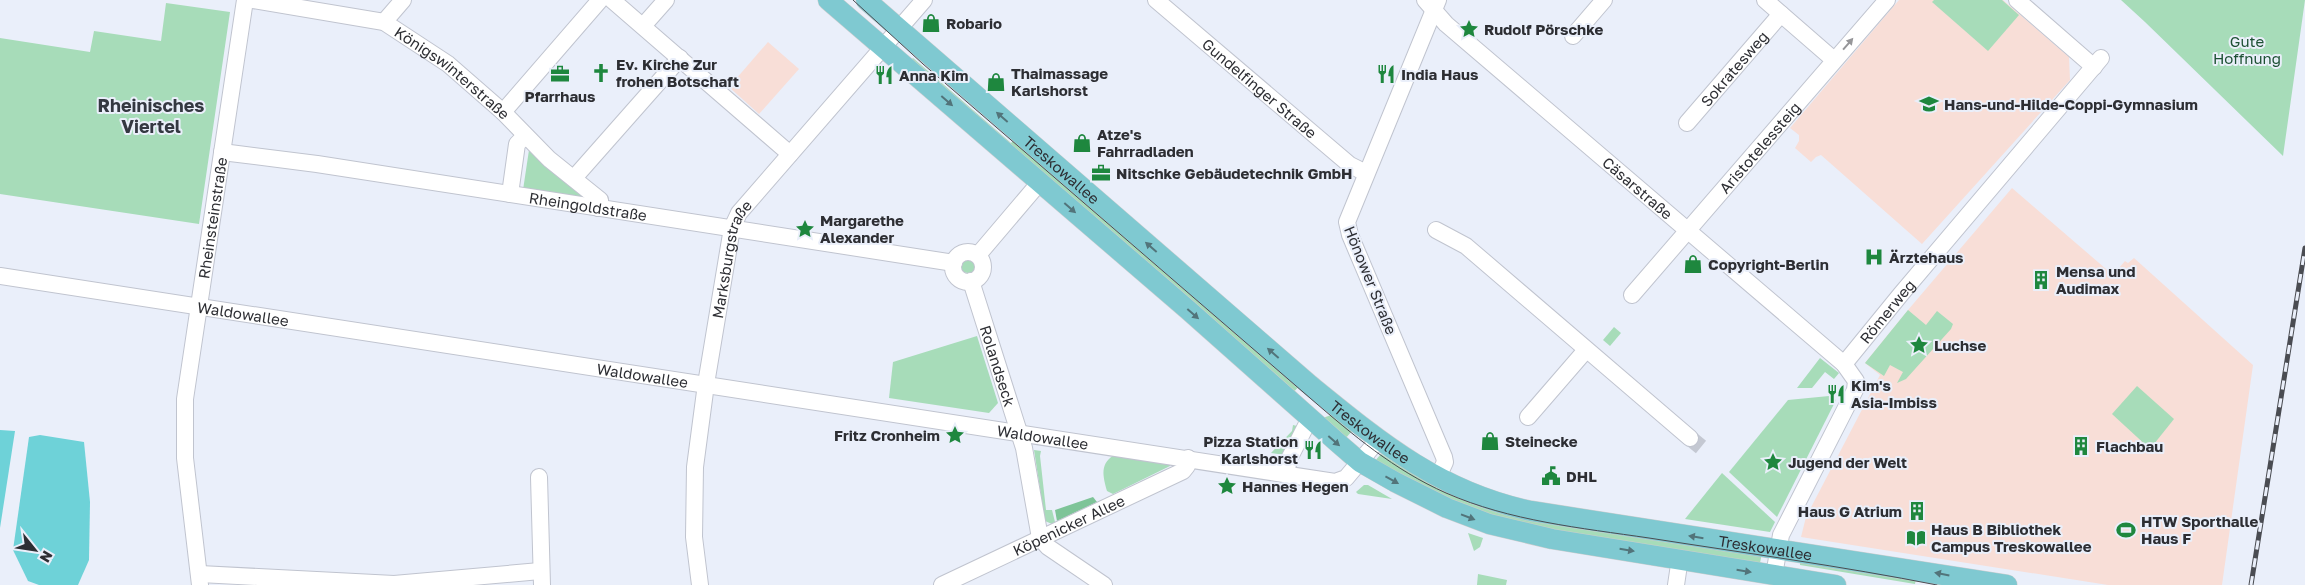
<svg xmlns="http://www.w3.org/2000/svg" width="2305" height="585" viewBox="0 0 2305 585" font-family="'Golos Text',sans-serif">
<style>
.education{fill:#f8ded7}
.green{fill:#a7dcb9}
.forest{fill:#7ec498}
.water{fill:#6ed2d8}
.lines{fill:none;stroke-linecap:round;stroke-linejoin:round}
.minor-tunnel{stroke:#c4c8d2;stroke-width:16;stroke-dasharray:16 8;stroke-linecap:butt}
.minor-casing{stroke:#c0c4cf;stroke-width:18}
.major-casing{stroke:#cdcdce;stroke-width:21}
.minor{stroke:#fff;stroke-width:16}
.major{stroke:#7fc9d1;stroke-width:20}
.tram{stroke:#4a4c52;stroke-width:1}
.rail-casing{stroke:#4a4c52;stroke-width:5}
.rail{stroke:#eaeffa;stroke-width:3;stroke-dasharray:9;stroke-linecap:butt}
.oneway{fill:#969699}
.oneway2{fill:#52747a}
.labels{text-anchor:middle;dominant-baseline:central;stroke-width:4;stroke-linejoin:round;paint-order:stroke}
.poi-label{font-size:15px;font-weight:bold;fill:#2d2e33;stroke:#eaeffa;text-anchor:start}
.park-label{font-size:15px;fill:#1c5033;stroke:#eaeffa}
.street-label{font-size:15px;fill:#2d2e33;stroke:#eaeffa}
.quarter-label{font-size:18px;font-weight:bold;fill:#343841;stroke:#eaeffa}
</style>
<rect width="100%" height="100%" fill="#eaeffa"/>
<!-- education -->
<g class="education">
<path d="M1899,0H2003L2069,57L2070,80L1922,244L1821,155L1816,157L1811,162L1795,148L1799,141V135L1790,128Z"/>
<path d="M768,42L799,69L759,114L729,87Z"/>
<path d="M2012,188L2113,275L2125,261L2128,263L2134,258L2253,365L2222,585H2108L1801,537L1806,517L1880,375L1865,363L1908,310Z"/>
</g>
<!-- green -->
<g class="green">
<path d="M1934,0H2002L2019,15L1988,51L1932,2Z"/>
<path d="M2121,0H2305L2283,156L2145,22Z"/>
<path d="M166,3L230,12L199,224L0,194V38L90,52L94,31L161,41Z"/>
<path d="M913,58L1011,143L1015,139L1299,386L1293,393L910,61Z"/>
<path d="M529,150L587,200L523,190Z"/>
<circle cx="968" cy="265" r="8"/>
<path d="M1908,310L1926,325L1937,311L1953,324L1951,329L1906,379L1897,383L1903,372L1890,365L1884,376L1865,363Z"/>
<path d="M1614,327L1621,333L1610,346L1603,340Z"/>
<path d="M977,336L998,403L989,413L889,398L893,362Z"/>
<path d="M1820,358L1839,373L1834,379L1825,372L1812,388H1797Z"/>
<path d="M2137,386L2174,419L2150,449L2112,414Z"/>
<path d="M1829,396L1836,400L1777,517L1729,472L1788,400Z"/>
<path d="M1334,414L1353,430L1344,440L1320,419Z"/>
<path d="M1293,425L1297,426L1285,455L1271,453L1292,431Z"/>
<path d="M1034,450L1041,451L1040,456L1046,510H1052L1055,522L1052,524L1045,521Z"/>
<path d="M1116,454L1170,464V466L1113,494L1107,491C1103,476 1099,463 1116,454Z"/>
<path d="M1381,454L1420,478L1762,553L1760,563L1553,533L1480,516L1374,462Z"/>
<path d="M1722,473L1775,522L1770,532L1685,519Z"/>
<path d="M1364,485H1368L1392,499L1358,494L1356,492Z"/>
<path d="M1468,533L1483,538L1480,547L1474,551Z"/>
<path d="M1800,562L1916,579L1915,584L1800,565Z"/>
<path d="M1478,574L1507,580L1506,585H1477Z"/>
</g>
<!-- forest -->
<path class="forest" d="M1093,497L1097,502L1057,521L1055,510Z"/>
<!-- water -->
<g class="water">
<path d="M0,430L15,431L0,528Z"/>
<path d="M40,435L84,442L90,502L89,560L78,585H39L28,581L13,550L29,437Z"/>
</g>
<g class="lines">
<!-- minor-tunnel -->
<path class="minor-tunnel" d="M1690,438L1701,447"/>
<!-- minor casing -->
<g class="minor-casing">
<g id="minor">
<path id="s1" d="M253,0L384,22L448,64L503,112L549,159L600,200L598,208"/>
<path d="M612,0L790,154"/>
<path id="s2" d="M1156,0L1350,165L1366,173"/>
<path id="s3" d="M1425,0L1446,24L1844,364L1856,381L1855,390L1781,535L1774,575"/>
<path d="M1765,0L1834,60"/>
<path d="M2017,0L2094,67"/>
<path d="M384,22L403,0"/>
<path d="M643,26L666,0"/>
<path d="M1573,36L1604,0"/>
<path d="M503,112L600,0"/>
<path id="s4" d="M1687,123L1781,14"/>
<path id="s5" d="M222,152L317,164L954,263"/>
<path d="M574,178L680,58"/>
<path d="M510,194L517,144L525,136"/>
<path d="M1436,230L1466,246L1690,438"/>
<circle cx="968" cy="267" r="15"/>
<path d="M978,255L1040,182"/>
<path id="s6" d="M0,276L1335,482L1346,478L1378,440"/>
<path id="s7" d="M971,281L1024,448L1040,538"/>
<path id="s8" d="M1632,295L1887,0"/>
<path id="s9" d="M1844,364L1901,294L2101,58"/>
<path d="M1528,417L1586,350"/>
<path d="M1286,474L1289,459L1310,418"/>
<path d="M539,477L542,585"/>
<path d="M1438,477L1445,462L1444,457L1350,235L1347,222L1438,0"/>
<path d="M1040,538L1048,547L1104,585"/>
<path d="M200,574L394,584L540,571"/>
<path id="s10" d="M200,585L185,458V399L245,0"/>
<path id="s11" d="M700,585L694,537L695,467L706,384L732,228L739,213L924,0"/>
<path id="s12" d="M942,585L1183,471L1187,466L1188,458"/>
<path d="M1676,585L1680,558"/>
</g>
</g>
<!-- major casing -->
<g class="major-casing">
<g id="major">
<path d="M828,0L1187,309L1338,443L1360,462L1395,482L1447,508L1489,524L1552,539L1836,585"/>
<path id="s13" d="M866,0L1310,385C1380,442 1440,492 1531,511L2007,585"/>
</g>
</g>
<!-- minor -->
<use href="#minor" class="minor"/>
<!-- major -->
<use href="#major" class="major"/>
<!-- tram -->
<path class="tram" d="M853,0L923,64L1310,398C1353,435 1394,470 1446,493C1510,521 1581,528 1649,538C1745,553 1841,566 1937,585"/>
<!-- rail casing -->
<g class="rail-casing">
<path id="rail" d="M2251,585L2305,248"/>
</g>
<!-- rail -->
<use href="#rail" class="rail"/>
</g>
<!-- one-way arrows -->
<defs><path id="oneway-solid" d="M-6-.8H1V-3.2L6.5 0L1 3.2V.8H-6Z" transform="scale(1.25)"/></defs>
<use class="oneway" href="#oneway-solid" transform="translate(1848 44) rotate(-49)"/>
<g class="oneway2">
<use href="#oneway-solid" transform="translate(947 101) rotate(41)"/>
<use href="#oneway-solid" transform="translate(1002 117) rotate(-139)"/>
<use href="#oneway-solid" transform="translate(1070 208) rotate(41)"/>
<use href="#oneway-solid" transform="translate(1151 247) rotate(-139)"/>
<use href="#oneway-solid" transform="translate(1193 314) rotate(41)"/>
<use href="#oneway-solid" transform="translate(1273 353) rotate(-139)"/>
<use href="#oneway-solid" transform="translate(1334 441) rotate(41)"/>
<use href="#oneway-solid" transform="translate(1392 480) rotate(29)"/>
<use href="#oneway-solid" transform="translate(1468 517) rotate(21)"/>
<use href="#oneway-solid" transform="translate(1696 537) rotate(-171)"/>
<use href="#oneway-solid" transform="translate(1627 550) rotate(9)"/>
<use href="#oneway-solid" transform="translate(1744 571) rotate(9)"/>
<use href="#oneway-solid" transform="translate(1942 574) rotate(-169)"/>
</g>
<!-- icons -->
<defs>
<g id="shop-bare" transform="scale(1.5)"><path d="M-5-2.5h2.3a2.7 3.5 0 0 1 5.4 0H5L5.5 6h-11ZM-1.5-2.5h3a1.5 2.3 0 0 0-3 0Z" fill="#1e873e" stroke="#eaeffa" stroke-width="2.5" paint-order="stroke"/></g>
<g id="sight-bare" transform="scale(1.5)"><path d="M0-6L1.8-2.2L6-1.7L2.9 1.2L3.7 5.4L0 3.3L-3.7 5.4L-2.9 1.2L-6-1.7L-1.8-2.2Z" fill="#1e873e" stroke="#eaeffa" stroke-width="2.5" paint-order="stroke"/></g>
<g id="church-bare" transform="scale(1.5)"><path d="M-1.2-6h2.4v3.5h3.3v2.4h-3.3V6h-2.4V-.1h-3.3v-2.4h3.3Z" fill="#1e873e" stroke="#eaeffa" stroke-width="2.5" paint-order="stroke"/></g>
<g id="office-bare" transform="scale(1.5)"><path d="M-6-3h4V-5.5h4V-3h4V5H-6ZM-1-4.5V-3h2v-1.5ZM-6 0V1H6V0Z" fill="#1e873e" stroke="#eaeffa" stroke-width="2.5" paint-order="stroke"/></g>
<g id="restaurant-bare" transform="scale(1.5)"><path d="M-5-6h1v4h1v-4h1v4h1v-4h1v5L-1.5 .5V6h-2V.5L-5-1ZM5-6V6H3V1.5H1.5Q1.5-4 5-6Z" fill="#1e873e" stroke="#eaeffa" stroke-width="2.5" paint-order="stroke"/></g>
<g id="school-bare" transform="scale(1.5)"><path d="M0-5L7-2L0 1L-7-2ZM-4 1L0 2.5L4 1V4Q0 6-4 4Z" fill="#1e873e" stroke="#eaeffa" stroke-width="2.5" paint-order="stroke"/></g>
<g id="hospital-bare" transform="scale(1.5)"><path d="M-5-5h3v3.5h4V-5h3V5h-3V1.5h-4V5h-3Z" fill="#1e873e" stroke="#eaeffa" stroke-width="2.5" paint-order="stroke"/></g>
<g id="building-bare" transform="scale(1.5)"><path d="M-4-6H4V6H1V3H-1V6H-4ZM-2.5-4.3h1.7v1.8h-1.7ZM.8-4.3h1.7v1.8H.8ZM-2.5-1h1.7V.8h-1.7ZM.8-1h1.7V.8H.8Z" fill="#1e873e" stroke="#eaeffa" stroke-width="2.5" paint-order="stroke"/></g>
<g id="civic-bare" transform="scale(1.5)"><path d="M-.6-6.5H3V-4.5H.6V-3L4-1V1h2V6H-6V1h2V-1L-.6-3ZM-1.2 2.5V6h2.4V2.5Z" fill="#1e873e" stroke="#eaeffa" stroke-width="2.5" paint-order="stroke"/></g>
<g id="stadium-bare" transform="scale(1.5)"><path d="M0-5a6.5 5 0 1 0 0 10a6.5 5 0 1 0 0-10ZM-3.5-1.8h7v3.6h-7Z" fill="#1e873e" stroke="#eaeffa" stroke-width="2.5" paint-order="stroke"/></g>
<g id="library-bare" transform="scale(1.5)"><path d="M-6-4Q-3-5.5-.7-3.5V5Q-3 3-6 4ZM6-4Q3-5.5 .7-3.5V5Q3 3 6 4Z" fill="#1e873e" stroke="#eaeffa" stroke-width="2.5" paint-order="stroke"/></g>
</defs>
<g fill-rule="evenodd">
<use href="#shop-bare" x="931" y="23"/>
<use href="#sight-bare" x="1469" y="29"/>
<use href="#church-bare" x="601" y="73"/>
<use href="#office-bare" x="560" y="74"/>
<use href="#restaurant-bare" x="1386" y="74"/>
<use href="#restaurant-bare" x="884" y="75"/>
<use href="#shop-bare" x="996" y="82"/>
<use href="#school-bare" x="1929" y="104"/>
<use href="#shop-bare" x="1082" y="143"/>
<use href="#office-bare" x="1101" y="173"/>
<use href="#sight-bare" x="805" y="229"/>
<use href="#hospital-bare" x="1874" y="257"/>
<use href="#shop-bare" x="1693" y="264"/>
<use href="#building-bare" x="2041" y="280"/>
<use href="#sight-bare" x="1919" y="345"/>
<use href="#restaurant-bare" x="1836" y="394"/>
<use href="#sight-bare" x="955" y="435"/>
<use href="#shop-bare" x="1490" y="441"/>
<use href="#building-bare" x="2081" y="446"/>
<use href="#restaurant-bare" x="1313" y="450"/>
<use href="#sight-bare" x="1773" y="462"/>
<use href="#civic-bare" x="1551" y="476"/>
<use href="#sight-bare" x="1227" y="486"/>
<use href="#building-bare" x="1917" y="511"/>
<use href="#stadium-bare" x="2126" y="530"/>
<use href="#library-bare" x="1916" y="538"/>
</g>
<g class="labels">
<!-- poi labels -->
<g class="poi-label">
<text x="946" y="23">Robario</text>
<text x="1484" y="29">Rudolf Pörschke</text>
<text x="616" y="64">Ev. Kirche Zur<tspan x="616" dy="17">frohen Botschaft</tspan></text>
<text x="1011" y="73">Thaimassage<tspan x="1011" dy="17">Karlshorst</tspan></text>
<text x="1401" y="74">India Haus</text>
<text x="899" y="75">Anna Kim</text>
<text x="560" y="96" text-anchor="middle">Pfarrhaus</text>
<text x="1944" y="104">Hans-und-Hilde-Coppi-Gymnasium</text>
<text x="1097" y="134">Atze's<tspan x="1097" dy="17">Fahrradladen</tspan></text>
<text x="1116" y="173">Nitschke Gebäudetechnik GmbH</text>
<text x="820" y="220">Margarethe<tspan x="820" dy="17">Alexander</tspan></text>
<text x="1889" y="257">Ärztehaus</text>
<text x="1708" y="264">Copyright-Berlin</text>
<text x="2056" y="271">Mensa und<tspan x="2056" dy="17">Audimax</tspan></text>
<text x="1934" y="345">Luchse</text>
<text x="1851" y="385">Kim's<tspan x="1851" dy="17">Asia-Imbiss</tspan></text>
<text x="940" y="435" text-anchor="end">Fritz Cronheim</text>
<text x="1298" y="441" text-anchor="end">Pizza Station<tspan x="1298" dy="17">Karlshorst</tspan></text>
<text x="1505" y="441">Steinecke</text>
<text x="2096" y="446">Flachbau</text>
<text x="1788" y="462">Jugend der Welt</text>
<text x="1566" y="476">DHL</text>
<text x="1242" y="486">Hannes Hegen</text>
<text x="1902" y="511" text-anchor="end">Haus G Atrium</text>
<text x="2141" y="521">HTW Sporthalle<tspan x="2141" dy="17">Haus F</tspan></text>
<text x="1931" y="529">Haus B Bibliothek<tspan x="1931" dy="17">Campus Treskowallee</tspan></text>
</g>
<!-- park labels -->
<g class="park-label">
<text x="2247" y="41">Gute<tspan x="2247" dy="17">Hoffnung</tspan></text>
</g>
<!-- street labels -->
<g class="street-label">
<text stroke="none"><textPath href="#s4" startOffset="72">Sokratesweg</textPath></text>
<text stroke="none"><textPath href="#s1" startOffset="218">Königswinterstraße</textPath></text>
<text stroke="none"><textPath href="#s2" startOffset="136">Gundelfinger Straße</textPath></text>
<text stroke="none"><textPath href="#s8" startOffset="195">Aristotelessteig</textPath></text>
<text stroke="none"><textPath href="#s13" startOffset="259">Treskowallee</textPath></text>
<text stroke="none"><textPath href="#s3" startOffset="284">Cäsarstraße</textPath></text>
<text stroke="none"><textPath href="#s5" startOffset="370">Rheingoldstraße</textPath></text>
<text stroke="none"><textPath href="#s10" startOffset="370">Rheinsteinstraße</textPath></text>
<text stroke="none"><textPath href="#s11" startOffset="330">Marksburgstraße</textPath></text>
<text transform="translate(1371 280) rotate(68)">Hönower Straße</text>
<text stroke="none"><textPath href="#s9" startOffset="68">Römerweg</textPath></text>
<text stroke="none"><textPath href="#s6" startOffset="246">Waldowallee</textPath></text>
<text stroke="none"><textPath href="#s7" startOffset="89">Rolandseck</textPath></text>
<text stroke="none"><textPath href="#s6" startOffset="650">Waldowallee</textPath></text>
<text stroke="none"><textPath href="#s13" startOffset="664">Treskowallee</textPath></text>
<text stroke="none"><textPath href="#s6" startOffset="1055">Waldowallee</textPath></text>
<text stroke="none"><textPath href="#s12" startOffset="140">Köpenicker Allee</textPath></text>
<text stroke="none"><textPath href="#s13" startOffset="1082">Treskowallee</textPath></text>
</g>
<!-- quarter labels -->
<g class="quarter-label">
<text x="151" y="105">Rheinisches<tspan x="151" dy="21">Viertel</tspan></text>
</g>
</g>
<!-- north arrow -->
<g transform="translate(35 550) rotate(120)" stroke="#eaeffa" stroke-width="4" paint-order="stroke">
<path d="M0-4L9 19L0 12L-9 19Z" fill="#2d2e33"/>
<text y="-8" font-size="14" font-weight="bold" text-anchor="middle" fill="#2d2e33">N</text>
</g>
</svg>
